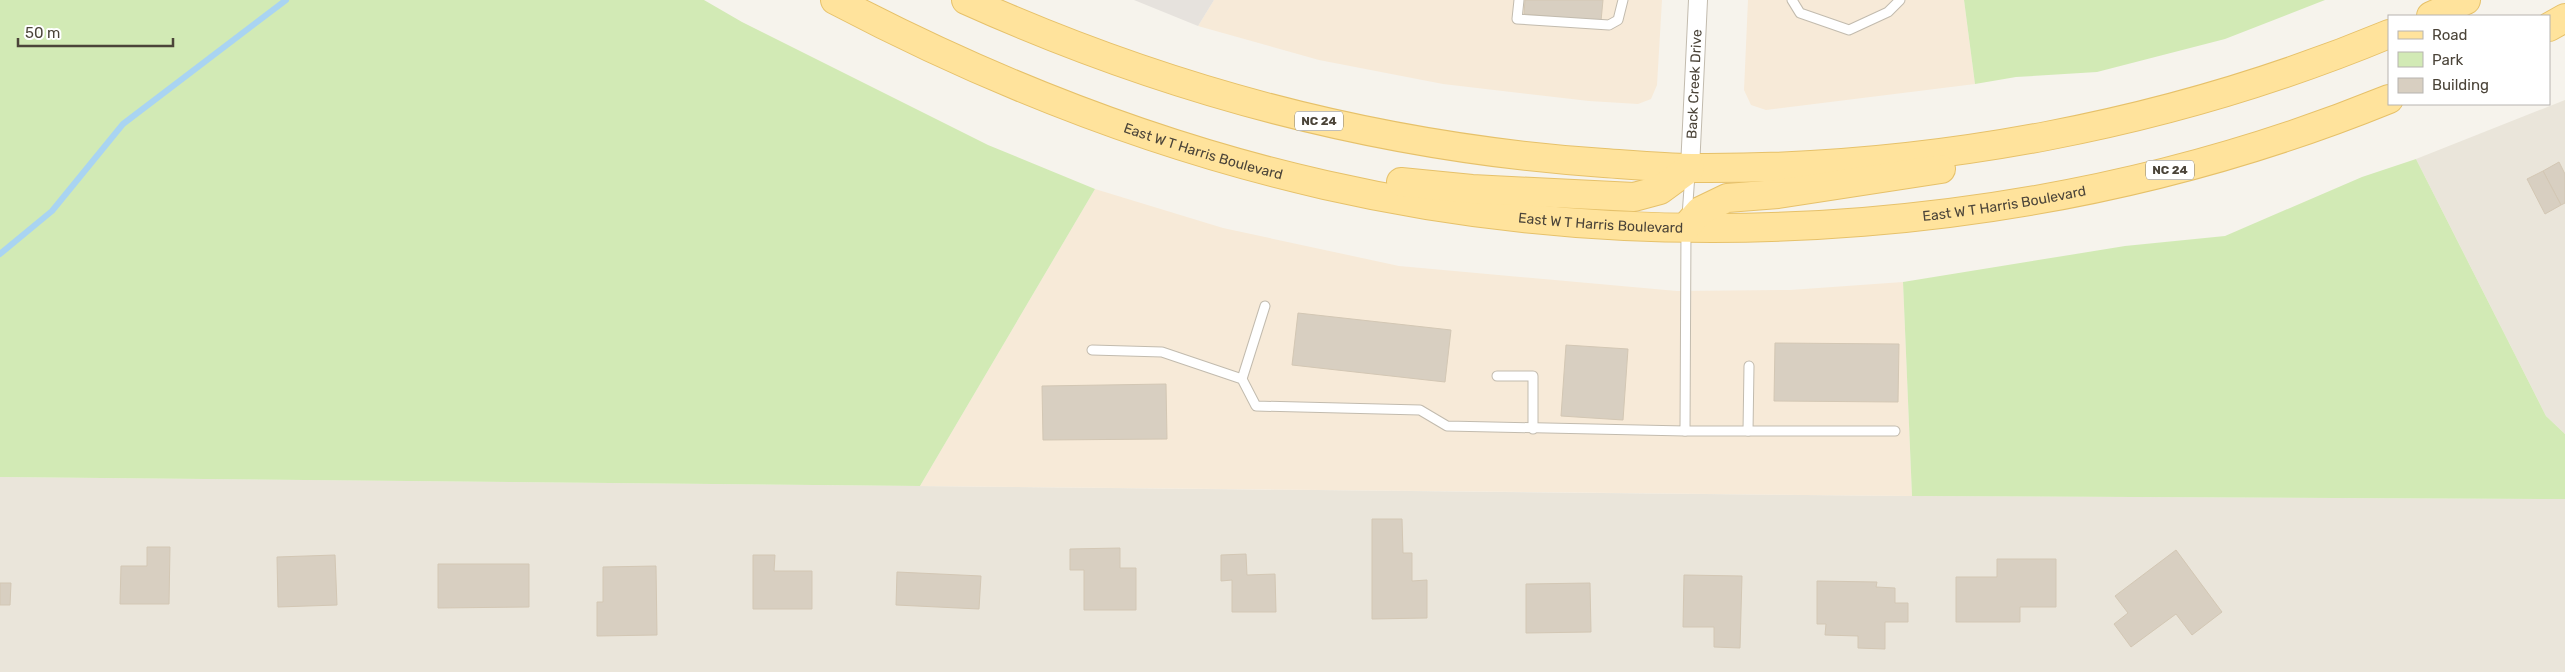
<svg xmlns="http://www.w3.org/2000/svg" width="2565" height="672" viewBox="0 0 2565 672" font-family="Rubik,sans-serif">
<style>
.residential{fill:#eae5da}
.commercial{fill:#f7ead8}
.industrial{fill:#e6e2dd}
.green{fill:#d2eab5}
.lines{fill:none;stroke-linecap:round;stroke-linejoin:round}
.stream{stroke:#a9d4f2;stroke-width:6}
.building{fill:#d8cfc1;stroke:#d3c7b4}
.lane-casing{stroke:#c2bbae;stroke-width:11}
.street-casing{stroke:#c2bbae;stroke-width:20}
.primary-casing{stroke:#e6c16a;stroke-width:30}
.lane{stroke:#fff;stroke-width:9}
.street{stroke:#fff;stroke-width:18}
.primary{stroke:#ffe39c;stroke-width:28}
.labels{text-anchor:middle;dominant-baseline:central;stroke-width:5;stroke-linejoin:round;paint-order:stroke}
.shield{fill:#fff;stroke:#817c74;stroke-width:1}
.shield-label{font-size:12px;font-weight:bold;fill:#4b4439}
.street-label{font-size:14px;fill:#4b4439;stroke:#fff}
</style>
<rect width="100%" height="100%" fill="#f6f3ec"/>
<!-- residential -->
<g class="residential">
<path d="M2565,100V434L2546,416L2416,159Z"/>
<path d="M0,477L1912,496L2565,499V672H0Z"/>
</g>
<!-- commercial -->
<g class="commercial">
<path d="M1214,0H1662L1657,85L1651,99L1638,104L1589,101L1443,84L1319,60L1198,26Z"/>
<path d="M1748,0H1964L1975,84L1766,110L1751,105L1744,90Z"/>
<path d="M1095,189L1223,228L1399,266L1677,291L1790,290L1903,282L1912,496L920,486Z"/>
</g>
<!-- industrial -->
<path class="industrial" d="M1134,0H1214L1198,26Z"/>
<!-- green -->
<g class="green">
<path d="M0,0H704L742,22L988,145L1095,189L920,486L0,477Z"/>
<path d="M1964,0H2325L2225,39L2097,72L2016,77L1975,84Z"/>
<path d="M2416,159L2546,416L2565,434V499L1912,496L1903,282L2125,246L2225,236L2362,177Z"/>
</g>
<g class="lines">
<!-- stream -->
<path class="stream" d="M0,254L52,211L123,124L286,0"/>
</g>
<!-- building -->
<g class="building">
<path d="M1525,0H1603L1601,21L1524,14Z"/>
<path d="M2559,162L2565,174V203L2561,205L2543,171Z"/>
<path d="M2543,171L2561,205L2545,214L2527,179Z"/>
<path d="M1298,313L1451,330L1445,382L1292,365Z"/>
<path d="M1775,343L1899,344L1898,402L1774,401Z"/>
<path d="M1566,345L1628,349L1623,420L1561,416Z"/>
<path d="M1166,384L1167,439L1043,440L1042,386Z"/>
<path d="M1372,519H1402L1403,553H1412V581L1427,580V618L1372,619Z"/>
<path d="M147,547H170L169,604H120L121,566H147Z"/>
<path d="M1120,548V568H1136V610H1084V570H1070V549Z"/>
<path d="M2176,550L2222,612L2192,635L2176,614L2131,647L2114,624L2128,613L2115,596Z"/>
<path d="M1246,554L1247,575L1275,574L1276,612H1232V580L1221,581V555Z"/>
<path d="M335,555L337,605L278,607L277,557Z"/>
<path d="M753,555H775L774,571H812V609H753Z"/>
<path d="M1997,559H2056V607H2020V622H1956V577H1997Z"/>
<path d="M438,564H529V607L438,608Z"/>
<path d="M656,566L657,635L597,636V602H603V567Z"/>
<path d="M897,572L981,576L979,609L896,605Z"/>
<path d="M1684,575L1742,576L1740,648L1714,647V627H1683Z"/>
<path d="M1817,581L1877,582L1876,587L1895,588V603H1908V622H1885V649L1858,648V636L1825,635L1826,624H1817Z"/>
<path d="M0,583H11L10,605H0Z"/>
<path d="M1590,583L1591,632L1526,633V584Z"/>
</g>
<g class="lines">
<!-- lane casing -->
<g class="lane-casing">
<g id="lane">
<path d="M1519,0L1517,19L1609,25L1618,20L1623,0"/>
<path d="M1792,0L1800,13L1849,30L1888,12L1900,0"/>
<path d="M1687,216L1690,174"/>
<path d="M1092,350L1162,352L1242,379L1256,406L1420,410L1447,426L1685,431L1686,229"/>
<path d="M1497,376H1533V429"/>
<path d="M1242,379L1265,306"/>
<path d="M1685,431H1895"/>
<path d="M1748,431L1749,366"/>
</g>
</g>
<!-- street casing -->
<g class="street-casing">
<g id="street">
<path id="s1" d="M1690,168L1698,0"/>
</g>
</g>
<!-- primary casing -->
<g class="primary-casing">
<g id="primary">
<path id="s2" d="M835,0C991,82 1153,146 1325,185C1672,264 2059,233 2389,99"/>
<path d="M966,0C1168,91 1383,148 1604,163C1633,165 1663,168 1692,168C1929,170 2170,125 2389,34"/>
<path d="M2431,16L2466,0"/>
<path d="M2549,27L2565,18"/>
<path d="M1401,182L1472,189L1634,197L1660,190L1690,168"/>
<path d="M1686,227L1700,211L1727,198L1778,194L1941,169"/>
</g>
</g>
<!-- lane -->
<use href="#lane" class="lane"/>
<!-- street -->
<use href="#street" class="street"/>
<!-- primary -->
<use href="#primary" class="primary"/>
</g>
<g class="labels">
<!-- shield labels -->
<g class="shield">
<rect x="1295" y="111.5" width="48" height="19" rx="4"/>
<rect x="2146" y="160.5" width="48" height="19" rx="4"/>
</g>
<g class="shield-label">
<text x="1319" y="121">NC 24</text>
<text x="2170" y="170">NC 24</text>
</g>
<!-- street labels -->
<g class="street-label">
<text stroke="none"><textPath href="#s1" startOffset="84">Back Creek Drive</textPath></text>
<text stroke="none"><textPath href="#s2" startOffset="399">East W T Harris Boulevard</textPath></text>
<text stroke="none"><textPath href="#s2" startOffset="1209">East W T Harris Boulevard</textPath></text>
<text stroke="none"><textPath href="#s2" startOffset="804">East W T Harris Boulevard</textPath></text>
</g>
</g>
<!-- legend -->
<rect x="2388" y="15" width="162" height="90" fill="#ffffff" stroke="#b7b4b0"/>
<rect x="2398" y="31" width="25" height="8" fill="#ffe39c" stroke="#b7b4b0"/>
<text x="2432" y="40" font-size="15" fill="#4b4439">Road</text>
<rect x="2398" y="52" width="25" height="15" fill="#d2eab5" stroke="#b7b4b0"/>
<text x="2432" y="65" font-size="15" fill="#4b4439">Park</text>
<rect x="2398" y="78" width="25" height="15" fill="#d8cfc1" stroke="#b7b4b0"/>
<text x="2432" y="90" font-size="15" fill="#4b4439">Building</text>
<!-- scale -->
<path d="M18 38v8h155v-8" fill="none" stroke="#4b4439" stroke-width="2.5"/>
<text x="25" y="38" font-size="15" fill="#4b4439" stroke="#ffffff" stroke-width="4" paint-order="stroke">50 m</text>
</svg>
